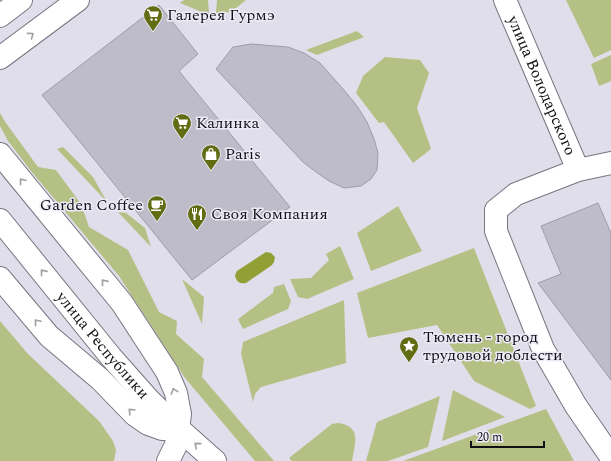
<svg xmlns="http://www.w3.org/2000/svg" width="611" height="461" viewBox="0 0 611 461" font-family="Spectral,serif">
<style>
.green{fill:#b5c085}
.water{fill:#919f35}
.building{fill:#bebcc8;stroke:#9e9ca7}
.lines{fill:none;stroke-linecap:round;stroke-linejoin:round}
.minor-casing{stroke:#777580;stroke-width:24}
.primary-casing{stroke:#777580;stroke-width:24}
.minor{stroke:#fff;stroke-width:22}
.primary{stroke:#fff;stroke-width:22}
.oneway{stroke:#a09fa1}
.labels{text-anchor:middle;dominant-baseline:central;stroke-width:3;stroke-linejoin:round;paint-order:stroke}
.poi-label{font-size:16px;fill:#111014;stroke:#edebf7;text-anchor:start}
.street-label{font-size:16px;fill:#111014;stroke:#edebf7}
</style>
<rect width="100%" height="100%" fill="#e0deea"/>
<!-- green -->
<g class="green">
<path d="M184,0H208L209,15L180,3Z"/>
<path d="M217,0H246L231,12L216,13Z"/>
<path d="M566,0H611V50L594,58Z"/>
<path d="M357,31L364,37L317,55L306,50Z"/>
<path d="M611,55V81L599,86L591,64Z"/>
<path d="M385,57L420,60L429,73L417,108L431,149L413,163L384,122L379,123L356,93L363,76Z"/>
<path d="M0,113L6,123L38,167L56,170L81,204L89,227L128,250L159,312L177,321L176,334L204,359L202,377L274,461H255L185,378L119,276L31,171L8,141L0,126Z"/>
<path d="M63,147L93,177L107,202L57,149Z"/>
<path d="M398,206L422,251L371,271L357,233Z"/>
<path d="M118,212L126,213L145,228L151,247Z"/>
<path d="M340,246L354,279L307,299L298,297L290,279L311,278L329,260L326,254Z"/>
<path d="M474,248L536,406L530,409L474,381L437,325L368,338L357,293Z"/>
<path d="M182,279L204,297L202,324Z"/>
<path d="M284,284L291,301L288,309L243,329L238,319L273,293L274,287Z"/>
<path d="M344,300L346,363L261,387L255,394L253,402L241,354L243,342Z"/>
<path d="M0,321L28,354L99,421L113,441L116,450L114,461H0Z"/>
<path d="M453,390L505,417L442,441Z"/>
<path d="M440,396L428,447L388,461H366L377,422Z"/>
<path d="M546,409L574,461H403Z"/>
<path d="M338,423C362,426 355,444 352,461H292L289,458L332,424Z"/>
</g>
<!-- water -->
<path class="water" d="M266,252L271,253L275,257L274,262L272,265L246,283C240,284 236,282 235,275L237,271Z"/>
<!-- building -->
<g class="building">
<path d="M159,5L198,54L179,71L290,207L192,280L42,95Z"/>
<path d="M251,44L288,47L304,53L320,63L344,90L357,106L367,122L374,139L378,153L377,170L371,179L361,186L344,188L329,181L316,172L303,162L216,69L233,47Z"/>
<path d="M598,203L611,233V380L538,283L561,274L541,226Z"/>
</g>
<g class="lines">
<!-- minor casing -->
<g class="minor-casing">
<g id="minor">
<path id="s1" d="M505,0L578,170"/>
<path d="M611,163L578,170L516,194L496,210V231L543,349L576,406L611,457"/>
</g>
</g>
<!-- primary casing -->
<g class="primary-casing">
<g id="primary">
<path d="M0,16L21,0"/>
<path d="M0,58L78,0"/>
<path d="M0,154L122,303L167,372L176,393L180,414L176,445L168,461"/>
<path id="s2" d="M0,220L111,357L150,401L179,429L215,461"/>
<path d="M0,278L49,336L100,379L135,415L148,424L162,429H179"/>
</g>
</g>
<!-- minor -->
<use href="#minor" class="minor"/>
<!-- primary -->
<use href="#primary" class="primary"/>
</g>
<!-- one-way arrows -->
<defs><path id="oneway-chevron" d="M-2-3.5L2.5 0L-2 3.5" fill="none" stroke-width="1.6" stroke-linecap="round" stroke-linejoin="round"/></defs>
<g class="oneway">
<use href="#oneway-chevron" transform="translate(31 35) rotate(-37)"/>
<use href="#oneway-chevron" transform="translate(22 181) rotate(-128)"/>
<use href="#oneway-chevron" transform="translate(43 272) rotate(-129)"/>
<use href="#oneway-chevron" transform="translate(104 282) rotate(-129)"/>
<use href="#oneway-chevron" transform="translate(37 322) rotate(-130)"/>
<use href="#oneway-chevron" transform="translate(174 391) rotate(-110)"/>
<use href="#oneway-chevron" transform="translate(131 411) rotate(-134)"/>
<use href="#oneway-chevron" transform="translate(197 445) rotate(-139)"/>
</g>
<!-- icons -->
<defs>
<g id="supermarket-pin" transform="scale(1)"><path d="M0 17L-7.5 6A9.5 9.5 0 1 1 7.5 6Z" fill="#616c13" stroke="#edebf7"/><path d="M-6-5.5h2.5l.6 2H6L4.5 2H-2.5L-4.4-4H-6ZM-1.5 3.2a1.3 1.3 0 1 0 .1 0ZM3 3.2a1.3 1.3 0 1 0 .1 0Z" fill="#fff"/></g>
<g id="shop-pin" transform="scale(1)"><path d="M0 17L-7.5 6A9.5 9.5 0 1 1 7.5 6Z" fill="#616c13" stroke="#edebf7"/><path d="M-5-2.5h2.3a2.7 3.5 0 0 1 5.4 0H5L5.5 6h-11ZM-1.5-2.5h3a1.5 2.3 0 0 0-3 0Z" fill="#fff"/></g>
<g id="cafe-pin" transform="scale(1)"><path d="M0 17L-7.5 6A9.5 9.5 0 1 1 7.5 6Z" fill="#616c13" stroke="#edebf7"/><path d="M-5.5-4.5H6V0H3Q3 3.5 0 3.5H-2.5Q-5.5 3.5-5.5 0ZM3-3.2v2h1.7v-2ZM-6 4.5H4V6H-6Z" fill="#fff"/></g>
<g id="restaurant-pin" transform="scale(1)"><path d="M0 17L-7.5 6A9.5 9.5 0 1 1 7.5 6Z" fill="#616c13" stroke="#edebf7"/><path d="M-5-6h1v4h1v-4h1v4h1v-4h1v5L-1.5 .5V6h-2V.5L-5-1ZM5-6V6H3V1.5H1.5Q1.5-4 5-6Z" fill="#fff"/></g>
<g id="sight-pin" transform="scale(1)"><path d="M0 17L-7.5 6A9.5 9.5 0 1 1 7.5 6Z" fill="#616c13" stroke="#edebf7"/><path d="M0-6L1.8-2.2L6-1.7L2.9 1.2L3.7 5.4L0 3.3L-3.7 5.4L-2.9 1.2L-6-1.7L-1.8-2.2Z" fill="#fff"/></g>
</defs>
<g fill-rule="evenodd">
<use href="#supermarket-pin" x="153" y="15"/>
<use href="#supermarket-pin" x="182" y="123"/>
<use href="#shop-pin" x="211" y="154"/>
<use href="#cafe-pin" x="157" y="205"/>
<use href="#restaurant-pin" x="197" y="214"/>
<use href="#sight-pin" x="409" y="346"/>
</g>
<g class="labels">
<!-- poi labels -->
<g class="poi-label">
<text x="167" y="15">Галерея Гурмэ</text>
<text x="196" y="123">Калинка</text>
<text x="225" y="154">Paris</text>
<text x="143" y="205" text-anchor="end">Garden Coffee</text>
<text x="211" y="214">Своя Компания</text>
<text x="423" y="337">Тюмень - город<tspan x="423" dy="18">трудовой доблести</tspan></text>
</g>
<!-- street labels -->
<g class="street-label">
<text stroke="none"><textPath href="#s1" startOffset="93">улица Володарского</textPath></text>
<text stroke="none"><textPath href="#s2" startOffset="162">улица Республики</textPath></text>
</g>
</g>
<!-- scale -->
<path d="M471 441v6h73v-6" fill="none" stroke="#111014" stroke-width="2"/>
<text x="477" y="441" font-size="12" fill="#111014" stroke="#edebf7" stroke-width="3" paint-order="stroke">20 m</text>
</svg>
